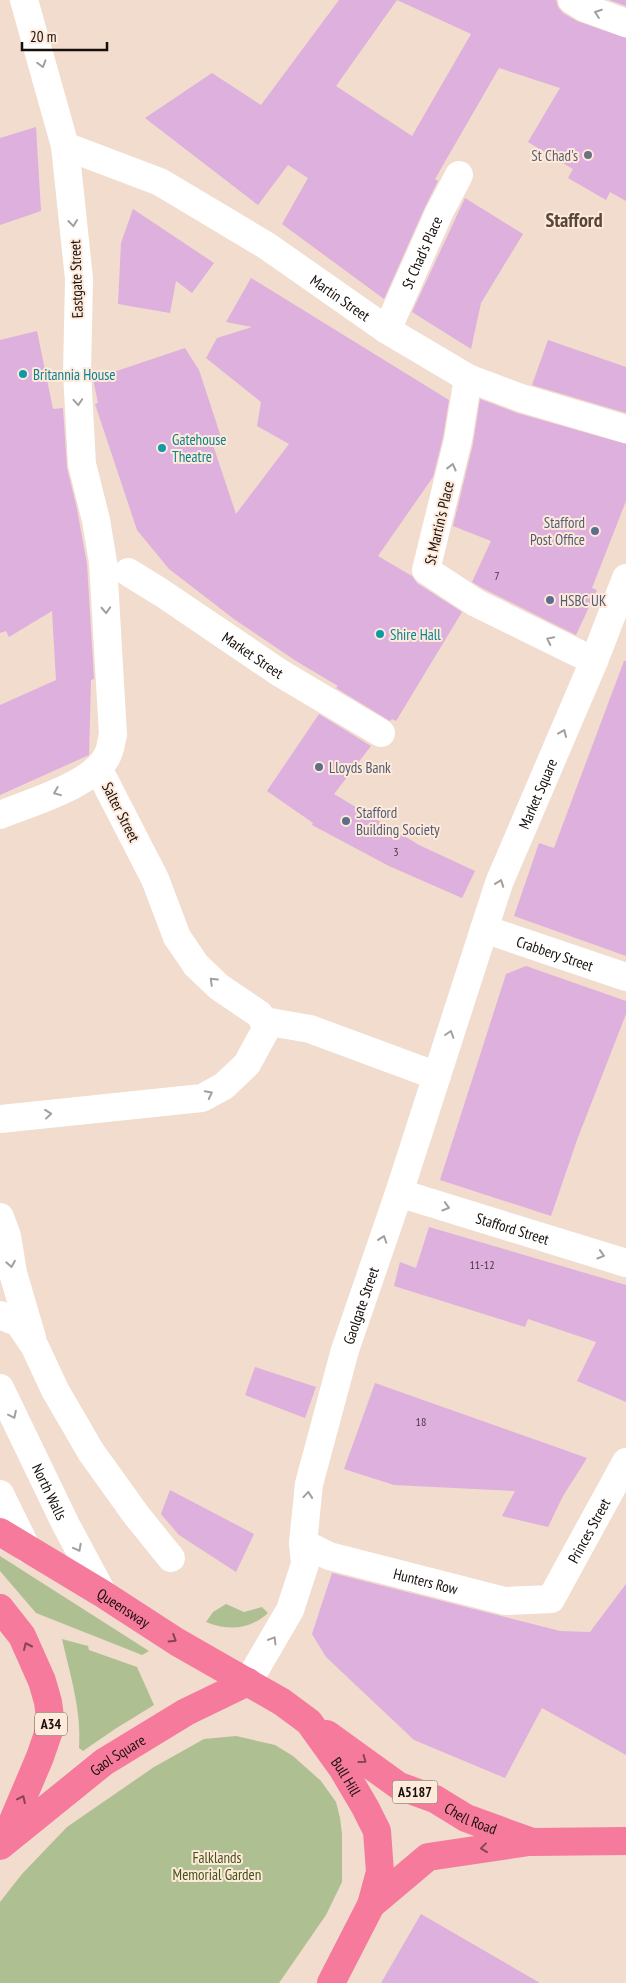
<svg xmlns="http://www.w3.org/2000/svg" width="626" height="1983" viewBox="0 0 626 1983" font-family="'PT Sans Narrow',sans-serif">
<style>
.green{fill:#aec092}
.building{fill:#ddb0dd}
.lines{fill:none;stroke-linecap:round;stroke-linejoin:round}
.street{stroke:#fff;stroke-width:28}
.highway{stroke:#f67a9c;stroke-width:28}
.oneway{stroke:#a29f9d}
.oneway2{stroke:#864454}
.worship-dot{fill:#6b7280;stroke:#ffe9db;stroke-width:2}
.culture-dot{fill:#0f9aa8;stroke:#ffe9db;stroke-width:2}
.service-dot{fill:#5c6f8a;stroke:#ffe9db;stroke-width:2}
.labels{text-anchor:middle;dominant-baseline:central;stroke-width:4;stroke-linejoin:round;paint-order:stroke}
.number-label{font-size:12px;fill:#483740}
.shield{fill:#ffe9db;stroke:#5c5049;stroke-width:1}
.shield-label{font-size:14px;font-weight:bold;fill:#160f0b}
.worship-label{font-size:15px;fill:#5b616d;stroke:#ffe9db;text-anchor:end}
.street-label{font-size:15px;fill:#160f0b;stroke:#ffe9db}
.culture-label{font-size:15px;fill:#0d838f;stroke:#ffe9db;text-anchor:start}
.service-label{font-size:15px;fill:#4e5e75;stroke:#ffe9db;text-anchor:start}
.park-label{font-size:15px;fill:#435619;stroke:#ffe9db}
.district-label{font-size:20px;font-weight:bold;fill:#57463a;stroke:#ffe9db}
</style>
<rect width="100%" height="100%" fill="#f1dcce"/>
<!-- green -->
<g class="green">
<path d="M0,1556L149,1651L142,1655L36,1613L0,1571Z"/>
<path d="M226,1604L244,1612L262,1607L268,1613C249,1630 229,1631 206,1622L213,1612Z"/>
<path d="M62,1639L88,1646L89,1650L137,1667L154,1705L115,1729L83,1751L79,1748C82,1712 70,1674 62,1639Z"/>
<path d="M236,1736L275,1745L293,1756L321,1781L336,1802L340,1818L342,1834V1882L326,1915L279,1983H0V1902L22,1874L67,1827L154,1767L204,1739Z"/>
</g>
<!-- building -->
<g class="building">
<path d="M339,0H397L336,86L412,136L471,34L397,0H556L558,7L563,13L577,21L626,38V201L610,192L606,200L568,178L573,169L528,142L560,88L499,68L435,179L438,181L425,207L384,299L282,224L308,178L288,165L258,205L145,118L212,73L261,105Z"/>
<path d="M609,0H626V6Z"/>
<path d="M36,127L41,211L0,225V138Z"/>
<path d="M465,198L523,234L481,303L471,349L412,312Z"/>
<path d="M133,209L214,263L192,293L176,281L170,313L118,304L121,243Z"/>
<path d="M251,278L449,400L443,437L433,477L378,556L412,576L417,583L462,612L396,721L392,719L390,721L336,688L338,686L296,661L234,619L169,569L137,530L95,404L98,403L93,379L185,348L199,370L221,437L212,442L236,514L289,444L257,426L261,402L206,358L217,338L252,327L226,322Z"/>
<path d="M37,331L53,409L63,408L67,468L77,509L87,564L94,679L91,680L89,755L0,795V705L56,680L52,611L9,637L6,631L0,633V340Z"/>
<path d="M548,340L626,367V413L532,385Z"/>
<path d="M480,399L517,413L626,444V501L592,588L597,590L576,635L484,589L472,582L491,541L453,526L473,444Z"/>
<path d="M624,661H626V956L514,916L539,843L554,848Z"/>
<path d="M319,714L371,746L334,794L419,845L475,871L462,898L389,866L312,825L313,823L267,791Z"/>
<path d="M526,966L626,1001V1014L577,1140L551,1216L440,1180L506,974Z"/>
<path d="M429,1227L626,1285V1402L577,1381L596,1342L528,1319L525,1327L394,1286L400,1262L416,1268Z"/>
<path d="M255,1367L316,1387L305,1418L245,1395Z"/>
<path d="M375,1383L587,1458L563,1496L548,1527L502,1516L515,1491L394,1485L344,1469Z"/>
<path d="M170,1490L254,1534L236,1572L179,1535L161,1514Z"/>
<path d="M332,1573L560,1631L590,1632L626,1584V1755L542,1708L505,1778L414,1740L326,1657L312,1634Z"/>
<path d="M421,1914L540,1983H381Z"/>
</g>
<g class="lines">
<!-- street -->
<g class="street">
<path d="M572,0L585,8L626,23"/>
<path id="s1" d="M65,146L160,182L267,246L387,330L468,378L521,398L626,429"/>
<path id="s2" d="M387,330L439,213L459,175"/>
<path d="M468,378L458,440L426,570L476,603L594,661"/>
<path id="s3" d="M128,572L162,593L280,673L381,733"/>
<path d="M0,815C29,803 96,784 108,754C111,748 111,741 113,735L103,562L96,520L82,464L77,373L79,279L65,146L24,0"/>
<path id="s4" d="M484,929L626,977"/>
<path d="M264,1021L310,1029L437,1076"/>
<path d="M0,1119L202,1098L224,1086L247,1064L265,1031L264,1021L259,1014L219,987L196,965L177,937L155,879L98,768"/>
<path id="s5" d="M399,1193L626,1263"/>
<path d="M0,1217L7,1236L13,1273L32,1338"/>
<path d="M0,1315L19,1323L35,1347L55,1390L91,1452L137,1516L171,1558"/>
<path id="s6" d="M0,1388L66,1525L103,1594"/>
<path d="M0,1494L27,1549"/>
<path id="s7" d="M303,1543L329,1556L505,1601L551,1599L626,1462"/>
<path id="s8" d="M248,1682L290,1610L305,1564L303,1543L309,1484L345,1350L399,1193L499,883L594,661L626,578"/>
</g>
<!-- highway -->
<g class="highway">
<path id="s9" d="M0,1532L103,1594L177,1642L282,1702L309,1722L342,1768L365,1807L377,1831L380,1872L371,1905L331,1983"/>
<path d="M0,1608L22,1636L42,1681L48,1702L51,1725L40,1757L4,1842"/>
<path id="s10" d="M327,1734L399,1786L435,1799L466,1818L532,1842L626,1841"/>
<path id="s11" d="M0,1846L104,1762L186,1712L248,1682"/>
<path d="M371,1905L428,1857L529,1842"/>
</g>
</g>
<!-- one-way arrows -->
<defs><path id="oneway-chevron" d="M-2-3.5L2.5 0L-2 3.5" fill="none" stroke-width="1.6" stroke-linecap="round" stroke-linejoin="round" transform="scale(1.25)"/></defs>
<g class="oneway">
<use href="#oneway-chevron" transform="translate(598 13) rotate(-160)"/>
<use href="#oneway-chevron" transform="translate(42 64) rotate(74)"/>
<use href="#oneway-chevron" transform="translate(73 223) rotate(84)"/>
<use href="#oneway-chevron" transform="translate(78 402) rotate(86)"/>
<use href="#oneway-chevron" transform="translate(452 467) rotate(-76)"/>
<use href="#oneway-chevron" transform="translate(106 610) rotate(87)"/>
<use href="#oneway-chevron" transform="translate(550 640) rotate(-154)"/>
<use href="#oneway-chevron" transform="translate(563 733) rotate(-67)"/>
<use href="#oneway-chevron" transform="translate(57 792) rotate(158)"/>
<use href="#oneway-chevron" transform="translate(500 883) rotate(-70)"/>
<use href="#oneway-chevron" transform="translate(213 981) rotate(-136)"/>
<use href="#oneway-chevron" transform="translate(450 1034) rotate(-72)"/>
<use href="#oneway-chevron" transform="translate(209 1094) rotate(-27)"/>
<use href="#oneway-chevron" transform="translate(48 1114) rotate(-6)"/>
<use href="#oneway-chevron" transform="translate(446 1207) rotate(17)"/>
<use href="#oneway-chevron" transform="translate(383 1239) rotate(-71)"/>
<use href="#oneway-chevron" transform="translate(601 1255) rotate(17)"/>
<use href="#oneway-chevron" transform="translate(11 1264) rotate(80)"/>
<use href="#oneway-chevron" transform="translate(13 1415) rotate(64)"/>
<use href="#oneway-chevron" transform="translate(308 1495) rotate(-85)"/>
<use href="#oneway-chevron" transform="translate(78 1548) rotate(62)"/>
<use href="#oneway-chevron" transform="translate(273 1640) rotate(-59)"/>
</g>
<g class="oneway2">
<use href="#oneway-chevron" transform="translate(173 1639) rotate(32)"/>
<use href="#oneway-chevron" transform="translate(27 1646) rotate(-114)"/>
<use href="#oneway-chevron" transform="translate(363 1760) rotate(36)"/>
<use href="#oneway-chevron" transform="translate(22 1799) rotate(-64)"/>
<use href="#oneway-chevron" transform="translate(484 1848) rotate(173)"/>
</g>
<!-- markers -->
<circle class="worship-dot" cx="588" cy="155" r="5"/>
<g class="culture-dot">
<circle cx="23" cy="374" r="5"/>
<circle cx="162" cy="448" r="5"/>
<circle cx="380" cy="634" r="5"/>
</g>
<g class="service-dot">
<circle cx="595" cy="531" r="5"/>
<circle cx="550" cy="600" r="5"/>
<circle cx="319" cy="767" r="5"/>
<circle cx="346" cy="821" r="5"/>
</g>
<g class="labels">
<!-- number labels -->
<g class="number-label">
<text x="497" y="575">7</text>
<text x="396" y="851">3</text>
<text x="482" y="1264">11-12</text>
<text x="421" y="1421">18</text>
</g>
<!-- shield labels -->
<g class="shield">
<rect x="35" y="1712.5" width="32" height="23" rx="4"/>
<rect x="392.5" y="1780.5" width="45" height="23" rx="4"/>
</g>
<g class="shield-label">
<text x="51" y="1724">A34</text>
<text x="415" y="1792">A5187</text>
</g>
<!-- worship labels -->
<g class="worship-label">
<text x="578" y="155">St Chad's</text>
</g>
<!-- street labels -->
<g class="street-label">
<text stroke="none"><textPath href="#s2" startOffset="85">St Chad's Place</textPath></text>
<text transform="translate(76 279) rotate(-92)">Eastgate Street</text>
<text stroke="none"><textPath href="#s1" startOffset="316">Martin Street</textPath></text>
<text transform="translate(439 523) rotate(-77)">St Martin's Place</text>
<text stroke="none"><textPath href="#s3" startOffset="150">Market Street</textPath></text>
<text stroke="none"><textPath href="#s8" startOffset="940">Market Square</textPath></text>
<text transform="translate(121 812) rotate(63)">Salter Street</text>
<text stroke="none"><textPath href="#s4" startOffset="75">Crabbery Street</textPath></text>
<text stroke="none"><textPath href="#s5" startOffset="119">Stafford Street</textPath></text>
<text stroke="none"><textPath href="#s8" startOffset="398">Gaolgate Street</textPath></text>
<text stroke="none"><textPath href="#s6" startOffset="115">North Walls</textPath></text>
<text stroke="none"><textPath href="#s7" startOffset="335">Princes Street</textPath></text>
<text stroke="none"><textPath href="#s7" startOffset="129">Hunters Row</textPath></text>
<text stroke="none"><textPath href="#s9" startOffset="145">Queensway</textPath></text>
<text stroke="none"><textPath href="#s11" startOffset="149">Gaol Square</textPath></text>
<text stroke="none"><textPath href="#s9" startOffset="429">Bull Hill</textPath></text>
<text stroke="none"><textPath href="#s10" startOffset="168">Chell Road</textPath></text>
</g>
<!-- culture labels -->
<g class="culture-label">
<text x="33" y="374">Britannia House</text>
<text x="172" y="439">Gatehouse<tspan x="172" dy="17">Theatre</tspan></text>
<text x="390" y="634">Shire Hall</text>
</g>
<!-- service labels -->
<g class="service-label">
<text x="585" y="522" text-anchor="end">Stafford<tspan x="585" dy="17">Post Office</tspan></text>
<text x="560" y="600">HSBC UK</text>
<text x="329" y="767">Lloyds Bank</text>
<text x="356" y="812">Stafford<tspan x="356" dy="17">Building Society</tspan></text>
</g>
<!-- park labels -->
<g class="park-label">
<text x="217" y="1857">Falklands<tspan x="217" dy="17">Memorial Garden</tspan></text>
</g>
<!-- district labels -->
<g class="district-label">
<text x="574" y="220">Stafford</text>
</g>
</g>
<!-- scale -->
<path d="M22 42v8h85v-8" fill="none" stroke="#160f0b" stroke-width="2.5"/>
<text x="30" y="42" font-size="15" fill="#160f0b" stroke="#ffe9db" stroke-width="4" paint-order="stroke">20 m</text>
</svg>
